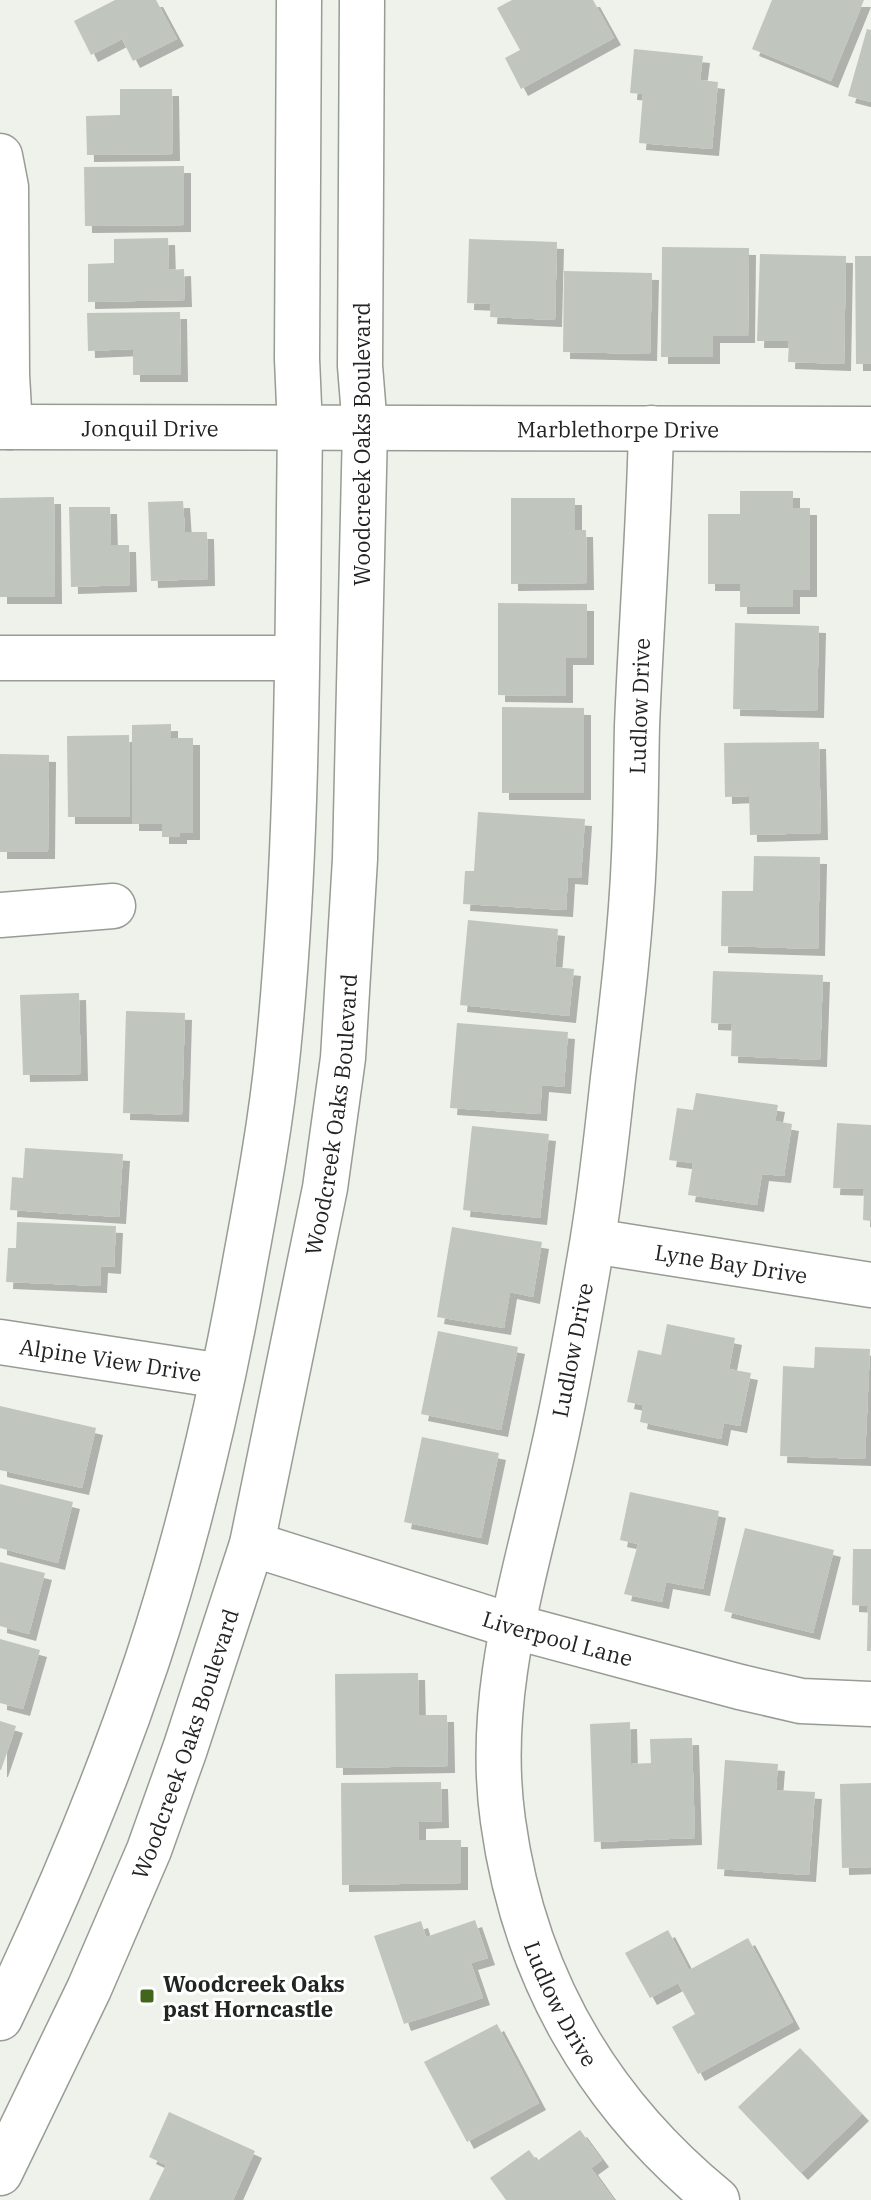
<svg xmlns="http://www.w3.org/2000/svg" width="871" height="2200" viewBox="0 0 871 2200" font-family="'IBM Plex Serif',serif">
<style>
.building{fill:#c0c5bd;filter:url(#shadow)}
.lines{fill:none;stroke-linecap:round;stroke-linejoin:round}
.minor-casing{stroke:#979c94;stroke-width:47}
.major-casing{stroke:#979c94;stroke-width:47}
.minor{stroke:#fff;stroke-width:44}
.major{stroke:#fff;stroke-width:44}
.poi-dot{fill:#42651c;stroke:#fff;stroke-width:3}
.labels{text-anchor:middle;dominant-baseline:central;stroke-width:6;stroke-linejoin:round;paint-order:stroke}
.street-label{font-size:22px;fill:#222421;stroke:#fff}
.poi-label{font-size:22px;font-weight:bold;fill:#222421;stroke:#fff;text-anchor:start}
</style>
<defs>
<filter id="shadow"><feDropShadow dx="7" dy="7" stdDeviation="0" flood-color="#0004"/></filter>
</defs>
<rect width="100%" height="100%" fill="#eef2ea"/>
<!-- building -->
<g class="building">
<path d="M115,0H156L177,39L133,61L122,39L91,55L74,21Z"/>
<path d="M512,0H593L614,38L521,89L505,58L520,50L497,8Z"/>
<path d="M772,0H864L831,81L752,49Z"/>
<path d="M867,29L871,30V102L848,96Z"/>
<path d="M634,49L703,56L700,80L718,82L712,149L639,143L643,94L630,93Z"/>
<path d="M120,89H172L173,154L87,155L86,116L120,115Z"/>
<path d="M184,166V225L85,226L84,167Z"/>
<path d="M168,238L169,270L184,269L185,300L88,302V264L114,263V239Z"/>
<path d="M469,239L557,242L555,320L490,317L491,304L467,303Z"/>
<path d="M662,247L749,248L748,336H713V357H661Z"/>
<path d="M760,254L846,256L844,364L788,362L789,341H757Z"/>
<path d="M855,256H871V364H856Z"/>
<path d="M564,271L652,273L650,354L563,352Z"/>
<path d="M180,312L181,375H133V349L88,351L87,313Z"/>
<path d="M740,491H793V508H810V590H793V607H740V584H708V514H740Z"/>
<path d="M54,497L55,597H0V498Z"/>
<path d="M511,498H575V530H586L587,583L511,584Z"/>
<path d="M183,501L185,532H207L208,579L151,581L148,502Z"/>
<path d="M69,507H110L111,545H129L130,585L71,587Z"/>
<path d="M498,603L587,604V658H566V696L498,695Z"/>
<path d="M735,623L819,626L817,711L733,709Z"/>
<path d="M502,707L584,708V793H502Z"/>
<path d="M171,724V738H193V833H180V837H162V824H132V725Z"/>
<path d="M129,735L130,817H68L67,736Z"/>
<path d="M819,742L821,833L750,835L749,796L725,797L724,743Z"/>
<path d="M0,754L49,755L48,852H0Z"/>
<path d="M478,812L585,819L581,878L568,877L566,910L463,904L465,871H474Z"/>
<path d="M754,856L820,857L818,949L721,946L722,891H753Z"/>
<path d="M468,920L558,929L555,967L574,969L569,1016L460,1005Z"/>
<path d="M713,971L823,975L820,1060L731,1056L732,1024L711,1023Z"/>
<path d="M79,993L81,1074L23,1075L20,995Z"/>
<path d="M126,1011L185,1013L182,1115L123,1113Z"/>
<path d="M457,1023L568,1032L564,1087L542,1085L540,1114L450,1108Z"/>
<path d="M696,1093L778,1105L775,1121L792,1124L784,1176L762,1174L757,1205L688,1195L693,1163L669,1160L677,1108L693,1110Z"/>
<path d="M837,1123L871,1125V1221L863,1220L864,1189L833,1188Z"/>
<path d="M472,1126L549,1134L540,1218L463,1210Z"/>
<path d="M25,1148L123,1154L119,1217L10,1210L12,1177L23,1178Z"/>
<path d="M17,1222L116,1226L114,1267L101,1266L100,1286L6,1282L8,1248H16Z"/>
<path d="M452,1227L542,1242L533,1297L510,1292L504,1328L437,1317Z"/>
<path d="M667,1324L735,1338L729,1369L751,1373L740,1426L724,1423L721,1439L640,1422L643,1405L627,1402L638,1350L661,1355Z"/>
<path d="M438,1331L518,1347L501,1430L421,1414Z"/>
<path d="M815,1347L870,1349L865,1459L780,1456L783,1366L814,1368Z"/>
<path d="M0,1406L96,1428L82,1488L0,1470Z"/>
<path d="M422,1437L499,1453L481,1538L404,1522Z"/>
<path d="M0,1484L73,1502L58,1563L0,1548Z"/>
<path d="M630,1492L719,1511L703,1589L666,1582L662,1602L624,1594L638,1544L620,1540Z"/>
<path d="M745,1528L834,1550L813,1633L724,1611Z"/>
<path d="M853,1549H871V1651H867L868,1606L852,1605Z"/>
<path d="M0,1562L45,1573L29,1634L0,1626Z"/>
<path d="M0,1639L40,1650L23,1709L0,1703Z"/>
<path d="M418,1673L419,1715H447L448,1766L336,1768L335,1674Z"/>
<path d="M0,1721L16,1726L1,1770H0Z"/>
<path d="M630,1722L631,1764L651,1763L650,1739L692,1738L695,1838L594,1842L590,1724Z"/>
<path d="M725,1760L778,1764L776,1790L815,1792L809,1875L717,1869Z"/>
<path d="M441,1782L442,1821L419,1822V1840H461V1883L342,1885L341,1783Z"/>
<path d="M871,1783V1867L842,1868L840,1784Z"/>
<path d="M475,1920L488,1958L471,1963L483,1998L404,2024L374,1936L421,1921L426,1937Z"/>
<path d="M668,1930L689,1970L748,1938L793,2022L698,2074L672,2027L695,2014L678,1983L650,1998L625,1953Z"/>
<path d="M497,2024L539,2103L467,2142L424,2062Z"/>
<path d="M800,2048L862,2114L801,2173L738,2107Z"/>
<path d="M169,2112L255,2151L233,2200H149L166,2165L149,2157Z"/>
<path d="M580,2130L602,2160L591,2168L614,2200H506L490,2178L529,2150L537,2161Z"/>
</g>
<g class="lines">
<!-- minor casing -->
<g class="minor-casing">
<g id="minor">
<path d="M0,156L6,187L7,375L10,427"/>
<path id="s1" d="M0,427L871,429"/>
<path id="s2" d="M651,428C649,527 641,626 637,726C636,769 636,813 634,856C631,930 622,1004 613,1078C607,1134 601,1190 592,1244C580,1315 568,1385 552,1455C525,1577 485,1695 503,1821C524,1975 597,2102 717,2200"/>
<path d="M0,658H296"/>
<path d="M0,915L113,906"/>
<path id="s3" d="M593,1241L871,1285"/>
<path id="s4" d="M0,1342L222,1376"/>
<path id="s5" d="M252,1544L512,1626L740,1687L801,1701L871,1704"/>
</g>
</g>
<!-- major casing -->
<g class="major-casing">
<g id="major">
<path d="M0,2018C56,1902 106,1783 147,1661C190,1531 221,1397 245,1262C258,1192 271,1122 278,1051C299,844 297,635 300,428L297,359L299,0"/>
<path id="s6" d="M0,2173L89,1989L149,1850L185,1749L252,1544L325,1188L343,1058L355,859L365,428L360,366L362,0"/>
</g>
</g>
<!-- minor -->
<use href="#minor" class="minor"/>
<!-- major -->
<use href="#major" class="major"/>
</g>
<!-- markers -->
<rect class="poi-dot" x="139" y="1988" width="16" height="16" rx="4"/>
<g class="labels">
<!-- street labels -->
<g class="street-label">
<text stroke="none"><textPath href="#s1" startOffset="150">Jonquil Drive</textPath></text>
<text stroke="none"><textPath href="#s1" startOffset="618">Marblethorpe Drive</textPath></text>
<text transform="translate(361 444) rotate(-90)">Woodcreek Oaks Boulevard</text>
<text transform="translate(639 706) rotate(-88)">Ludlow Drive</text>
<text stroke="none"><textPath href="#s6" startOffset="1116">Woodcreek Oaks Boulevard</textPath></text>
<text stroke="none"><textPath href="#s3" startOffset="140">Lyne Bay Drive</textPath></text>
<text transform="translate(572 1350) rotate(-79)">Ludlow Drive</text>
<text stroke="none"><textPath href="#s4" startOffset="112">Alpine View Drive</textPath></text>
<text stroke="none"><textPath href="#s5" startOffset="320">Liverpool Lane</textPath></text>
<text stroke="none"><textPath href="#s6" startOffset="468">Woodcreek Oaks Boulevard</textPath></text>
<text stroke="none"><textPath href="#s2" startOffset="1598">Ludlow Drive</textPath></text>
</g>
<!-- poi labels -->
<g class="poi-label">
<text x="163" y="1983">Woodcreek Oaks<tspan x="163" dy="25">past Horncastle</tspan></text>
</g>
</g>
</svg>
